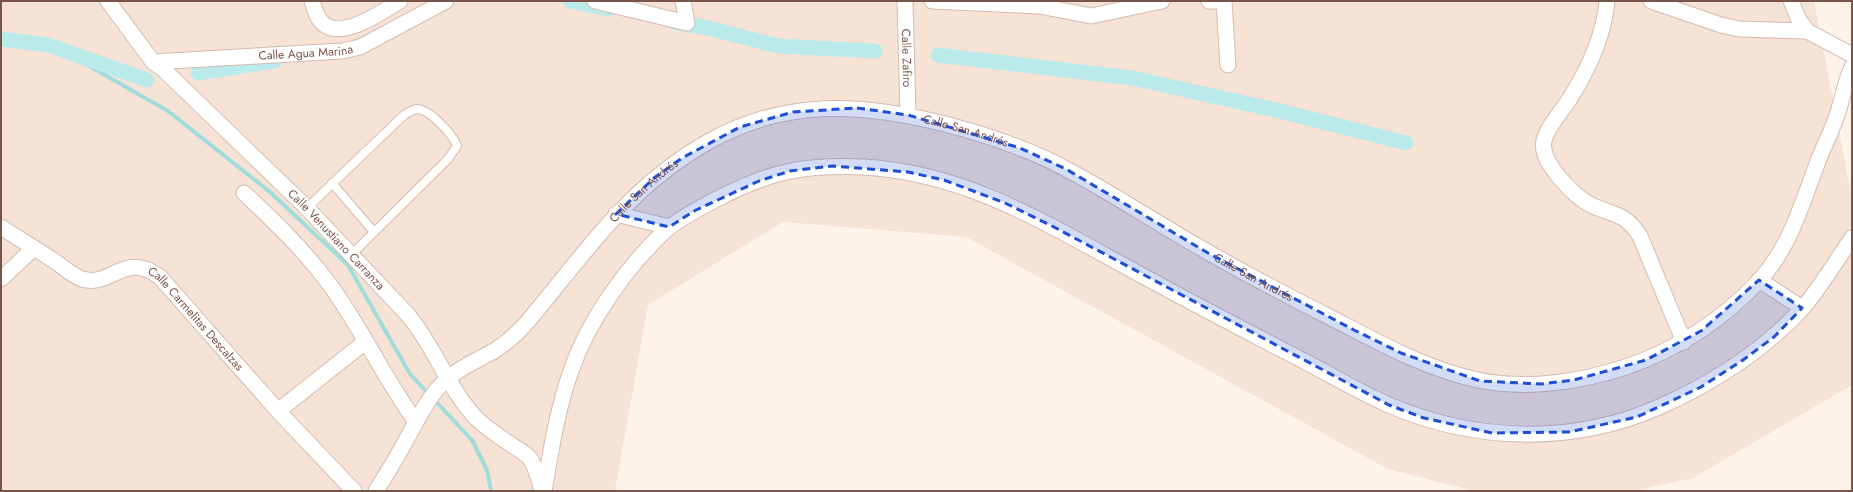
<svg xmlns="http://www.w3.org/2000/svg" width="1853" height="492" viewBox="0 0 1853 492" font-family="Jost,sans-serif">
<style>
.residential{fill:#f6e3d6}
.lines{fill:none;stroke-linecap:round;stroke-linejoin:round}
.stream{stroke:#a0dcdc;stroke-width:4}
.canal{stroke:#bbeaea;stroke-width:15}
.lane-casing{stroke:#d4bbaf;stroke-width:10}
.street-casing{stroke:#d4bbaf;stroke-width:17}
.lane{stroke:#fff;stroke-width:8}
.street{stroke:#fff;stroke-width:15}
.marked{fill:#1d4ed8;fill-opacity:0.2;stroke:#1d4ed8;stroke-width:3;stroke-dasharray:8 5;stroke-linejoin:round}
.labels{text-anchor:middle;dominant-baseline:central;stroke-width:3.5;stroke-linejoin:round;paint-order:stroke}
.street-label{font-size:12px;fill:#7b5449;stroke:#fff7f0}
</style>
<rect width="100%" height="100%" fill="#fef3e8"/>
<!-- residential -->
<path class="residential" d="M1,1H1814L1852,199V385L1693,478L1632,491H1474L1388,469L966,237L783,222L648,305L615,491H1Z"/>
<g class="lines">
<!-- stream -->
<path class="stream" d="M61,50L168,111L270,192L348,265L410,374L472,440L487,470L491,491"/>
<!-- canal -->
<g class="canal">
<path d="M570,1L608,9"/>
<path d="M674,22L708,28L778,46L875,51"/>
<path d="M1,39L48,45L147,80"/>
<path d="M938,55L1132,78L1280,111L1406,143"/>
<path d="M198,73L275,61"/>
</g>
<!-- lane casing -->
<g class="lane-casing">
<g id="lane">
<path d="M332,183L374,232"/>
<path d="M307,208L403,116C407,113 411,110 417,109C429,109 453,134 457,146L448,159L351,255"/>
</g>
</g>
<!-- street casing -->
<g class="street-casing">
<g id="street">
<path id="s1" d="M108,1L153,62L164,70L307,208L408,315C435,347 448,389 477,419C487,428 498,436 509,443C515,448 524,452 529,457C536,467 539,479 542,491"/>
<path d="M312,1C315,10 317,20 325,25C344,39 383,11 400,1"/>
<path d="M595,1L687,23L683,1"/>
<path id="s2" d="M905,1L908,115"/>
<path d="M932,1L1040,6L1091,16L1162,1"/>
<path d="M1209,1H1224"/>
<path d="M1224,1L1228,65"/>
<path d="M1607,1C1604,36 1588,70 1569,100C1561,112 1547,127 1544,141C1541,154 1551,167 1559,177C1568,188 1580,200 1593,206C1616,216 1625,213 1640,236L1684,342"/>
<path d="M1651,1L1721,25L1739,29L1807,31L1852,55"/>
<path d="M1791,1L1798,18L1807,31"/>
<path id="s3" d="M153,62L342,51L360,47L446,1"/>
<path d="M244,193C275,222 305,251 330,285C362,329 384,378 416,422"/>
<path d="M616,214L669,227"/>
<path id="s4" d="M1,227C19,239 38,250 56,262C64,268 73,276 82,279C112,288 124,250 160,277L278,411L354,491"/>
<path d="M1,279L34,248"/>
<path d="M1759,280L1802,308"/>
<path d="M278,411L365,342"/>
<path id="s5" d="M376,491C386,475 396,459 405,442C417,421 428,396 446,380C460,367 478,360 494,351C508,342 519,332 529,320C586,252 628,187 708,142C786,98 862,103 945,124C987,135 1030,149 1068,170C1115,195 1160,225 1206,251C1252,278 1300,302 1347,326C1389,348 1431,370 1478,380C1526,390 1580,382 1626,367C1678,349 1721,321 1759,281C1790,247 1801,206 1817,164C1822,149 1830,135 1835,121C1842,103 1844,84 1852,67"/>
<path d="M544,491C551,451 557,410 571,371C588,321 627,266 666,230C680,218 698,209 715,200C738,188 765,176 791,171C815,166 840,166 864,167C962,173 1037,218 1121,264C1181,297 1242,329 1302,360C1331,375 1359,392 1389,405C1475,442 1573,445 1659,407C1711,384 1761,352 1800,311C1820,289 1835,262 1852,238"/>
</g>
</g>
<!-- lane -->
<use href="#lane" class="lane"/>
<!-- street -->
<use href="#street" class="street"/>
</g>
<!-- marked area -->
<path class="marked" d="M857,108L908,115L1020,148L1066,169L1208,253L1354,330L1401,353L1480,381L1541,384L1574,380L1646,360L1701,331L1759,280L1802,308L1774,337L1743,360L1701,387L1637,417L1569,432L1492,433L1424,418L1389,405L1052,226L1005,203L944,180L908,172L832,166L790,171L759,181L696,210L669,227L616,214L654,178L682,158L740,127L793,112Z"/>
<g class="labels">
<!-- street labels -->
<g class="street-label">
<text stroke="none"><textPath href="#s3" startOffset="153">Calle Agua Marina</textPath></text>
<text stroke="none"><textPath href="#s2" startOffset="57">Calle Zafiro</textPath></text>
<text stroke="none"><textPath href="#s5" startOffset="755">Calle San Andrés</textPath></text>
<text stroke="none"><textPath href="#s5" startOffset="408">Calle San Andrés</textPath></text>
<text stroke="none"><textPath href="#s1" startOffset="331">Calle Venustiano Carranza</textPath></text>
<text stroke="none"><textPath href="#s5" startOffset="1079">Calle San Andrés</textPath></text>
<text stroke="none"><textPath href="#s4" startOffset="234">Calle Carmelitas Descalzas</textPath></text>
</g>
</g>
<!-- border -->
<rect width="1853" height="492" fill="none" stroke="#7b5449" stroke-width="4"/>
</svg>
